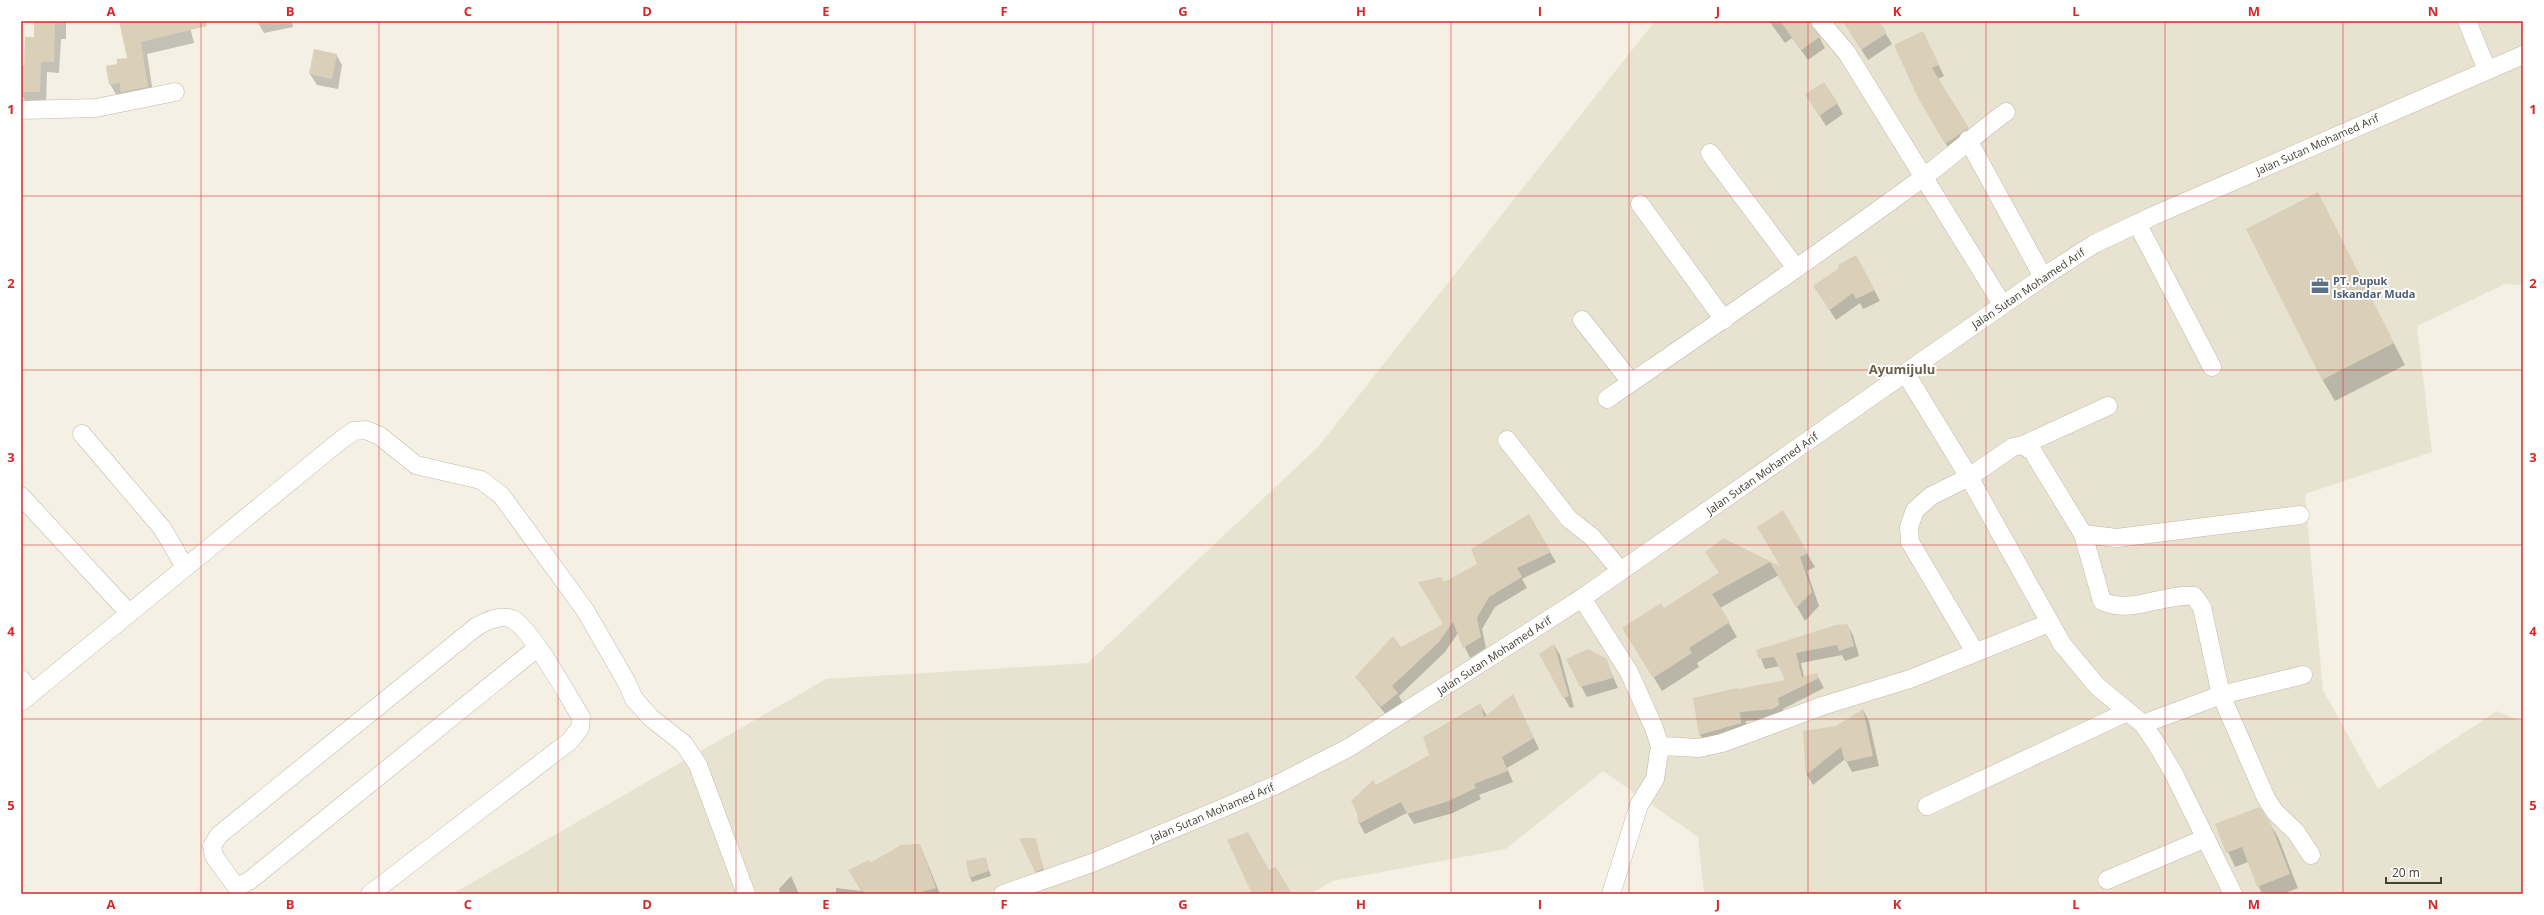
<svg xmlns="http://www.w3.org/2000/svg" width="2544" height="915" viewBox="0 0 2544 915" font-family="'Open Sans',sans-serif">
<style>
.residential{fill:#e8e3d1}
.shadow{fill:#0003}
.building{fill:#dad0ba}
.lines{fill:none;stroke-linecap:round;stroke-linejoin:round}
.minor-casing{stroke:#c0b9a5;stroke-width:19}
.minor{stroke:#fff;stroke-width:18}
.grid{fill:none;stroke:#d62828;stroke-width:1;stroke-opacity:0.55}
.labels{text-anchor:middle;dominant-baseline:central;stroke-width:4;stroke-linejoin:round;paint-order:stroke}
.street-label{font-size:11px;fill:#464133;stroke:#fff}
.service-label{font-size:11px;font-weight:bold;fill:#4e5e75;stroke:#fff;text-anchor:start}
.quarter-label{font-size:13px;font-weight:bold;fill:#6a6049;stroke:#fff}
.neatline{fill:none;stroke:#d62828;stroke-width:1.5}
.grid-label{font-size:13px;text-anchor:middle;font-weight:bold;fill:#d62828}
</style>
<rect width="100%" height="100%" fill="#f4f0e3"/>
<!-- residential -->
<path class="residential" d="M1655,21H2523V285L2505,284L2417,326L2432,452L2305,494L2323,690L2378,789L2497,711L2523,722V894H1704L1698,837L1603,771L1506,849L1333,881L1310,894H452L826,679L1088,663L1318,447Z"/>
<!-- shadow -->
<g class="shadow">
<path d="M35,21H66V39H61L59,73L47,72L46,103L26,102L21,94V66H25L35,38Z"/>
<path d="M120,21H197L189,23L194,43L147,54L154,99L117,96L110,84L119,65L128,59Z"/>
<path d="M257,21H292L293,27L264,33Z"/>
<path d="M1769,21H1811L1825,48L1808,60L1792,38L1785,43Z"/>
<path d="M1843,21H1878L1892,44L1868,60Z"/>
<path d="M1923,32L1944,76L1938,79L1974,139L1952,154L1920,100Z"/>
<path d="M336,54L342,65L338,89L317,85L310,74Z"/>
<path d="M1837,103L1843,114L1826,126L1813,105Z"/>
<path d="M2317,194L2405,365L2335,401L2322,379Z"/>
<path d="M1862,267L1880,301L1863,309L1860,303L1836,320L1815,287Z"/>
<path d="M1782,511L1815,567L1807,571L1819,606L1805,621L1779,575L1720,608L1737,637L1697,663L1699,667L1662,691L1632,642L1663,609L1719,573L1707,553L1723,539L1783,569Z"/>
<path d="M1528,515L1556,562L1522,579L1527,588L1495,607L1482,629L1486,648L1470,658L1458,633L1445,652L1399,696L1403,704L1387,716L1356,677L1444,624L1443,583L1479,565Z"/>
<path d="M1847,625L1853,635L1859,656L1845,661L1842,655L1801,663L1804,677L1817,675L1824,688L1783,709L1784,715L1779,719L1746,721V733L1706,745L1700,735L1695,699L1786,681L1780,666L1765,669L1758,651Z"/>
<path d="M1554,645L1560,655L1574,707L1570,708L1540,654Z"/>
<path d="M1606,660L1618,688L1587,697L1581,686Z"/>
<path d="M1513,695L1539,749L1507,768L1513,782L1479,795L1481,799L1453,813L1414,824L1407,813L1365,834L1359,823L1376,786L1430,756L1480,704L1487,716Z"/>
<path d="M1863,710L1869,721L1879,766L1852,772L1845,759L1813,785L1807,775L1804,732L1837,727Z"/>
<path d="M2269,822L2278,837L2298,888L2283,894H2262L2248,862L2235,867L2216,825Z"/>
<path d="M1035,839L1045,874L1038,876L1036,871Z"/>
<path d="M920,845L940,894H836V888L862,891L849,871Z"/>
<path d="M985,858L991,876L972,882L970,877Z"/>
<path d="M791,876L799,894H780L779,889Z"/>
</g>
<!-- building -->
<g class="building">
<path d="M34,21H55L54,62H41L40,92H21V65H24L25,37H34Z"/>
<path d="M119,21H206L207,26L141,42L148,87L121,92L120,83L109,85L106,66L117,64V59L127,58Z"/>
<path d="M1780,21H1810L1820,37L1801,50Z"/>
<path d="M1843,21H1879L1887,33L1861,50Z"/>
<path d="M1923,31L1939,65L1932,68L1969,128L1945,144L1919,100L1894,45Z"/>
<path d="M314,49L337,54L332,79L309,74Z"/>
<path d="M1824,82L1838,103L1819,116L1805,94Z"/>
<path d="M2318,192L2394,343L2322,380L2246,229Z"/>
<path d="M1856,255L1875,290L1856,299L1853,293L1830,310L1813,286L1839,268L1838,265Z"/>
<path d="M1783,510L1808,553L1800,557L1812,592L1796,608L1770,562L1712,594L1730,622L1689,648L1692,653L1653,678L1622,628L1661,603L1664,608L1719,573L1705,552L1723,538L1780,566L1757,527Z"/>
<path d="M1529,514L1551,552L1517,568L1522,577L1489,597L1477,618L1481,637L1463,648L1453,622L1439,642L1392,686L1398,693L1381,707L1355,677L1393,636L1401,647L1443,624L1418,582L1441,577L1444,582L1477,564L1471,549Z"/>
<path d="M1848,624L1854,646L1839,651L1837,645L1796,653L1802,677L1817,673L1819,678L1778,698L1779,705L1773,709L1740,712L1741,723L1699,735L1693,698L1737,688L1738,689L1785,680L1774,657L1759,659L1756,650L1836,625Z"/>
<path d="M1554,644L1569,696L1563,698L1539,654Z"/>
<path d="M1588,649L1607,659L1613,678L1580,687L1566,659Z"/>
<path d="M1513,694L1534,738L1502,757L1508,771L1474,784L1476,788L1446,802L1407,814L1401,802L1358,824L1357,813L1351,801L1373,780L1376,785L1429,755L1423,737L1481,703L1484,717Z"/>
<path d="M1863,709L1873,756L1845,762L1841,747L1806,775L1803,731L1836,726Z"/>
<path d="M2259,807L2270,822L2290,874L2257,887L2242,847L2226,853L2215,824Z"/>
<path d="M1248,832L1269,870L1276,867L1292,894H1252L1227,840Z"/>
<path d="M1019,838H1036L1043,869L1035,872Z"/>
<path d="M920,844L936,888L914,894H865L848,870L869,860L870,863L901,845Z"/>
<path d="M986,857L989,871L969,878L966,861Z"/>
</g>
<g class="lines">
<!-- minor casing -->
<g class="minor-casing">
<g id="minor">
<path d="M1820,21L1847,53L2002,304"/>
<path d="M2467,21L2487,70"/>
<path d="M21,110L96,108L175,92"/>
<path d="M1968,140L2043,277"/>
<path d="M1710,153L1796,268"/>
<path d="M1640,204L1724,320"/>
<path d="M2137,223L2212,367"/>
<path d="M1582,320L1631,382"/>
<path d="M1906,374L1969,477L2062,644L2097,686L2143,724L2157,745L2174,774L2233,894"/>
<path d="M1607,399C1712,327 1818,255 1921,179C1950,158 1977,133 2006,112"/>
<path d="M82,434L162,528L185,567"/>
<path d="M1507,440L1569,519L1592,537L1621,571"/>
<path d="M2023,445L2108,406"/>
<path d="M21,496L129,613"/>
<path d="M2083,534L2117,538L2300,515"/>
<path d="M1582,598L1629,672L1654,728L1660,746L1655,779L1639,805L1611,894"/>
<path d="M1975,652L1910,542L1909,527L1915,510L1931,496L1969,477L2013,447L2023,445L2033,452L2083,534L2102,601C2130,615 2164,593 2194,596L2202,607L2221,695L2266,798L2275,812L2296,832L2311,855"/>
<path d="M21,679L31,693"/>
<path d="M21,702L341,440L354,431L366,430L380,436L416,465L481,480L501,495L585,610L626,681L634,699L650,717L684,744L698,765L746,894"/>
<path d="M2143,724L2221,695L2303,675"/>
<path d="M1660,746L1699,748L1722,743L1822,706L1910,679L2049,623"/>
<path d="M1927,806L2127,712"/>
<path d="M2107,880L2206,838"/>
<path d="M370,894L570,741L580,728L581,717C568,696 531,628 512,619C500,614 486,621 476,627L219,835L212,846L214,856L235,885H241L249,881L537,648"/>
<path d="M1003,894L1092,863L1230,805L1282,782L1350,747L1582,598L2043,277L2094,244L2153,216L2523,55"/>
</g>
</g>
<!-- minor -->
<use href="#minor" class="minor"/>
</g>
<!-- grid -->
<path class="grid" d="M201,21V894M379,21V894M558,21V894M736,21V894M915,21V894M1093,21V894M1272,21V894M1451,21V894M1629,21V894M1808,21V894M1986,21V894M2165,21V894M2343,21V894M21,196H2523M21,370H2523M21,545H2523M21,719H2523"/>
<!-- icons -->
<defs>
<g id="office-bare" transform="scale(1.38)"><path d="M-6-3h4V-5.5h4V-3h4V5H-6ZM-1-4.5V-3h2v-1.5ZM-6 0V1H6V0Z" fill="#5c6f8a" stroke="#fff" stroke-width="2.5" paint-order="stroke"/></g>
</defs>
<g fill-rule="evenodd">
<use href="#office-bare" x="2320" y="286"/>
</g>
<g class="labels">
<!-- street labels -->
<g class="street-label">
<text transform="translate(2317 144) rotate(-24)">Jalan Sutan Mohamed Arif</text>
<text transform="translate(2028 288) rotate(-34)">Jalan Sutan Mohamed Arif</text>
<text transform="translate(1762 473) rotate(-35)">Jalan Sutan Mohamed Arif</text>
<text transform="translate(1494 655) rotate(-33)">Jalan Sutan Mohamed Arif</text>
<text transform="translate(1212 812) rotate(-23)">Jalan Sutan Mohamed Arif</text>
</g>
<!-- service labels -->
<g class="service-label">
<text x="2333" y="280">PT. Pupuk<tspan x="2333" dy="13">Iskandar Muda</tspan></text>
</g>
<!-- quarter labels -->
<g class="quarter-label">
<text x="1902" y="369">Ayumijulu</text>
</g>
</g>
<!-- border -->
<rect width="2544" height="915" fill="none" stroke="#ffffff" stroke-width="44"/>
<!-- scale -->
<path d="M2386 877v6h55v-6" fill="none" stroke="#464133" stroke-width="2"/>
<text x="2392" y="877" font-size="12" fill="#464133" stroke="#ffffff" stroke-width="3" paint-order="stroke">20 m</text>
<rect x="22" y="22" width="2500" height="871" class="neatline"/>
<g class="grid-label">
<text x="111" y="16">A</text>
<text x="290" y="16">B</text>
<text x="468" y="16">C</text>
<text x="647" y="16">D</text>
<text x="826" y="16">E</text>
<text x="1004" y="16">F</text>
<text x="1183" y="16">G</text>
<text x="1361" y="16">H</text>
<text x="1540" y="16">I</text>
<text x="1718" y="16">J</text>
<text x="1897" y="16">K</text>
<text x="2076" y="16">L</text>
<text x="2254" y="16">M</text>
<text x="2433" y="16">N</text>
<text x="11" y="114">1</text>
<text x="2533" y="114">1</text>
<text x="11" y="288">2</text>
<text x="2533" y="288">2</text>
<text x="11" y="462">3</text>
<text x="2533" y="462">3</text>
<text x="11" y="636">4</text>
<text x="2533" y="636">4</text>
<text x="11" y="810">5</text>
<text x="2533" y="810">5</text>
<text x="111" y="909">A</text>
<text x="290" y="909">B</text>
<text x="468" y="909">C</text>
<text x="647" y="909">D</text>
<text x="826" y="909">E</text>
<text x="1004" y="909">F</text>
<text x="1183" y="909">G</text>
<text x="1361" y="909">H</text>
<text x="1540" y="909">I</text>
<text x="1718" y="909">J</text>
<text x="1897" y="909">K</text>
<text x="2076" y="909">L</text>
<text x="2254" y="909">M</text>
<text x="2433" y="909">N</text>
</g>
</svg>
